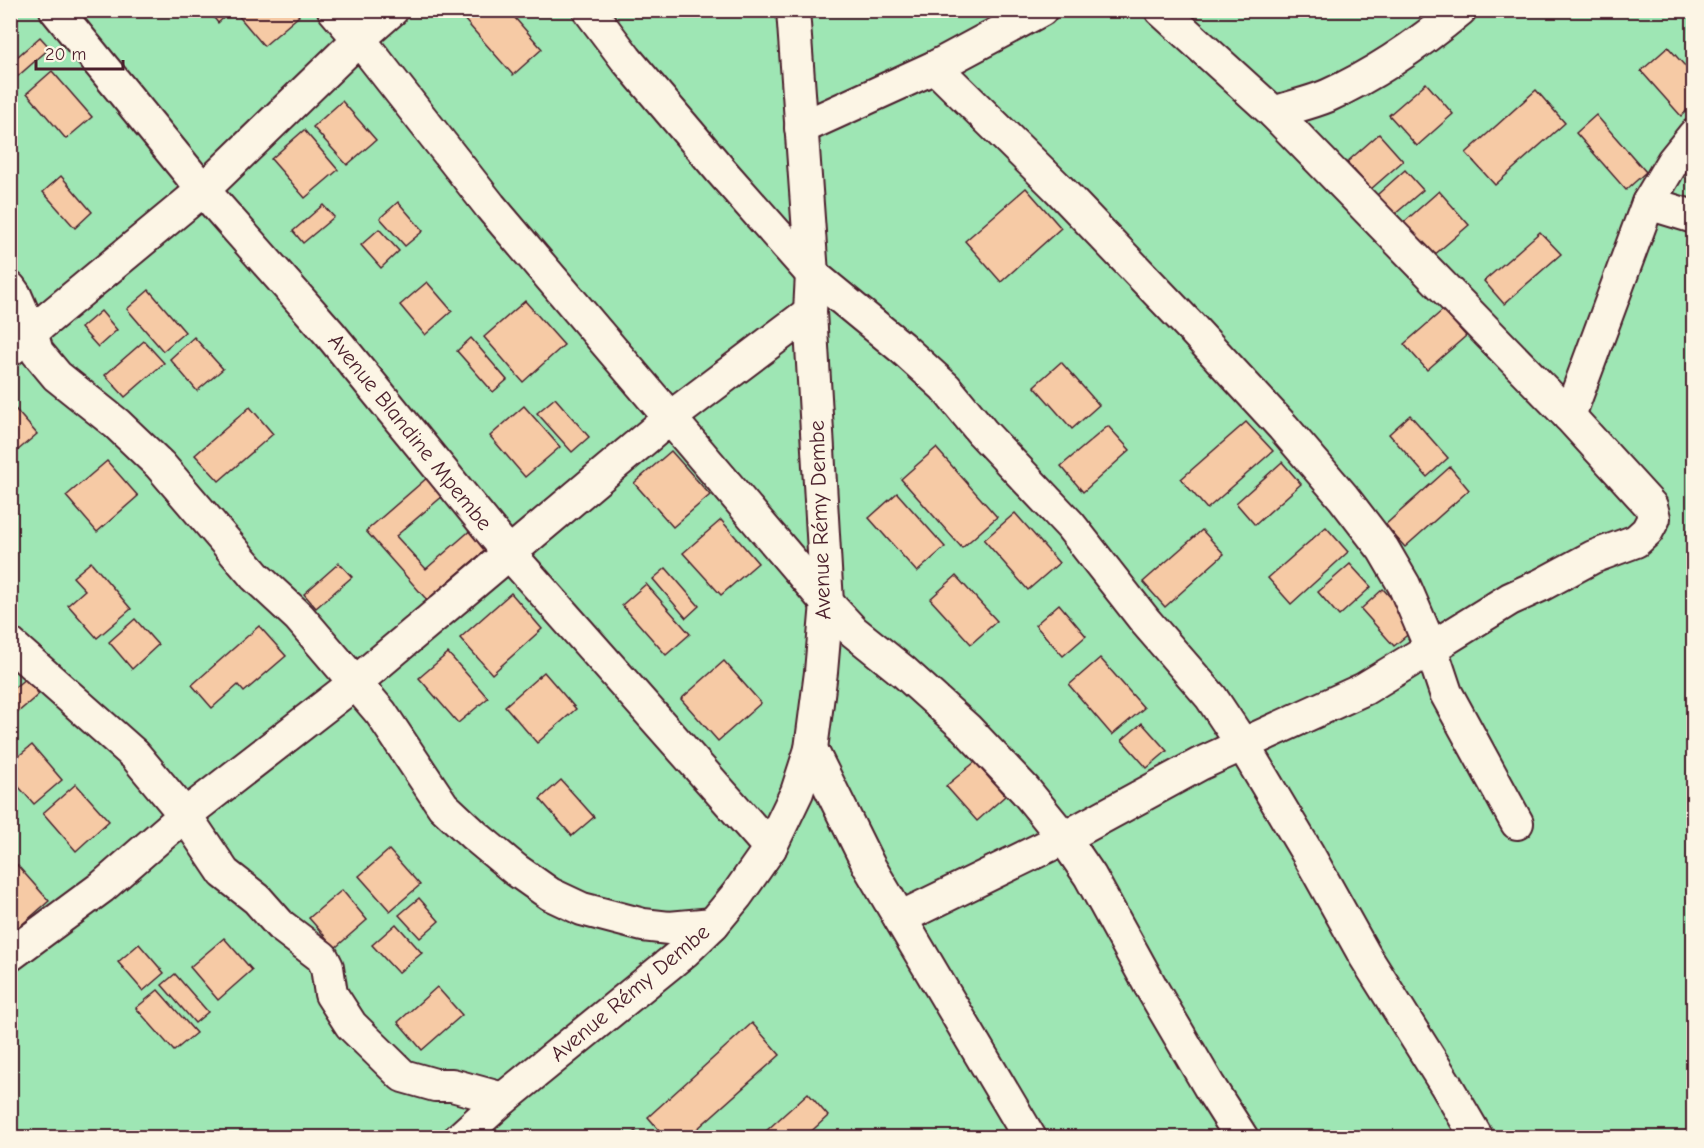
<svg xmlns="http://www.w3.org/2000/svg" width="1704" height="1148" viewBox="0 0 1704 1148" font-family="'Comic Neue',sans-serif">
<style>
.green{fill:#9ee6b4;stroke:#748270;stroke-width:1.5}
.building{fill:#f6caa5;stroke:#4a1f2b;stroke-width:1.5}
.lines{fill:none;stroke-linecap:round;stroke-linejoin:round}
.minor-casing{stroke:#4a1f2b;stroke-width:36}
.minor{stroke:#fcf5e5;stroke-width:32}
.labels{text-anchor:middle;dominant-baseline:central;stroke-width:4.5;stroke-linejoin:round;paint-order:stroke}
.street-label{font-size:22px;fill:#4a1f2b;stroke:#fcf5e5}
</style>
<rect width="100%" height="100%" fill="#fcf5e5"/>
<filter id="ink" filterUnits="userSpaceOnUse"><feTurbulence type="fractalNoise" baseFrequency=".0167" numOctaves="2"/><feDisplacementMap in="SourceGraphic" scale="12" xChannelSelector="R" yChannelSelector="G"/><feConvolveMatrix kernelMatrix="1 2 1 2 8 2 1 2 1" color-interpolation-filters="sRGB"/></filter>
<g filter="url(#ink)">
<!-- green -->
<rect class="green" x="11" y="11" width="1682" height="1126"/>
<!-- building -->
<g class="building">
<path d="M208,10H232L218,23Z"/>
<path d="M242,10H294L299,16L264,46L237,14Z"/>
<path d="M456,10H508L542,49L513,75Z"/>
<path d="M40,37L50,48L10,83V63Z"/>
<path d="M1668,47L1694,76V104L1681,116L1641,71Z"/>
<path d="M52,71L92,117L66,139L27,93Z"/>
<path d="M1426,83L1453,114L1417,146L1389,115Z"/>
<path d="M1536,90L1565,123L1495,185L1466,153Z"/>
<path d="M342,101L376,140L347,165L313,127Z"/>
<path d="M1596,115L1646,172L1626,190L1576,133Z"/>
<path d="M304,130L338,170L305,198L271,159Z"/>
<path d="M1379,134L1403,161L1371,189L1347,162Z"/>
<path d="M1405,170L1423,190L1395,214L1377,195Z"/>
<path d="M61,176L92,212L75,228L43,192Z"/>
<path d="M1026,188L1061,228L1001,282L965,241Z"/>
<path d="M1439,191L1469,225L1433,256L1403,223Z"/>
<path d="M398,202L423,231L405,246L380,218Z"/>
<path d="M323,205L334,217L303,243L293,231Z"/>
<path d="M379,229L399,251L381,268L361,245Z"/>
<path d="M1540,232L1561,254L1504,304L1484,281Z"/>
<path d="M427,282L452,311L425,335L400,305Z"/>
<path d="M149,290L185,332L163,351L127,309Z"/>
<path d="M525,301L564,345L523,382L484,337Z"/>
<path d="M1443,310L1466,336L1427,370L1404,344Z"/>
<path d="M101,311L117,330L98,347L81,328Z"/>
<path d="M194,337L223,369L197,391L170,359Z"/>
<path d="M471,338L507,380L493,392L457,351Z"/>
<path d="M144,341L164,363L125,397L105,375Z"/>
<path d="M1061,362L1099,405L1072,429L1034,386Z"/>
<path d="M555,398L589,437L572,452L537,413Z"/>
<path d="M10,403L37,434L10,457Z"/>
<path d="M524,406L560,447L525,477L490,436Z"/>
<path d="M250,407L273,434L219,481L195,455Z"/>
<path d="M1410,415L1448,458L1427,477L1389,434Z"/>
<path d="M1246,422L1273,451L1207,509L1181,479Z"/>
<path d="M1108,426L1130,450L1083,492L1061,466Z"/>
<path d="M936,448L997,517L962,548L901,479Z"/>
<path d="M671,451L710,495L673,527L634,483Z"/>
<path d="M107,461L138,496L97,532L66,496Z"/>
<path d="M1282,462L1301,484L1255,525L1236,503Z"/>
<path d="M1450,467L1469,490L1405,547L1385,525Z"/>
<path d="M428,477L444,495L396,536L426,569L473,528L489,547L427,600L366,531Z"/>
<path d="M897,493L945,547L917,572L869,518Z"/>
<path d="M1015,513L1059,563L1028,590L984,540Z"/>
<path d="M721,520L758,563L721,595L683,553Z"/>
<path d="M1326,527L1348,552L1291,604L1268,578Z"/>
<path d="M1202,530L1224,554L1165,607L1143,582Z"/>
<path d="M91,562L131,609L97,638L68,605L85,590L73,577Z"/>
<path d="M339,563L352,577L316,608L304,594Z"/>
<path d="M1350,564L1371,587L1339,616L1318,592Z"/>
<path d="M666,568L699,606L686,618L653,579Z"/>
<path d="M956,576L997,621L971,644L930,599Z"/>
<path d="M646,584L690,634L666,655L622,605Z"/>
<path d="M1383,589L1417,627L1394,646L1361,609Z"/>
<path d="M511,593L542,629L492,674L460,638Z"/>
<path d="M1059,604L1086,636L1063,656L1035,625Z"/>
<path d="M135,619L158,645L132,669L109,642Z"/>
<path d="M259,626L286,656L244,692L238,685L212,708L192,685Z"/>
<path d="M448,653L488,698L458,723L419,678Z"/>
<path d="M1100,658L1144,708L1112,735L1069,685Z"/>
<path d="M724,661L761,703L718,741L681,699Z"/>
<path d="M544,672L576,709L537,743L505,706Z"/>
<path d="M25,679L39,694L10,719V691Z"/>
<path d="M1142,723L1167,751L1147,768L1122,740Z"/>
<path d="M32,745L62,780L34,804L10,777V763Z"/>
<path d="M975,762L1005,796L977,821L946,786Z"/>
<path d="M561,780L594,817L572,836L540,799Z"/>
<path d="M76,784L109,821L76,851L43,813Z"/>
<path d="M389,850L420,885L390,911L359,876Z"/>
<path d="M10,857L49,901L18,928L10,920Z"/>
<path d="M342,890L367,920L335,948L309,918Z"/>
<path d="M419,898L439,921L420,938L399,915Z"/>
<path d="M396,924L422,953L398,973L372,945Z"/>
<path d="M224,938L252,970L218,1000L190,967Z"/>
<path d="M139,944L164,973L143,991L118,962Z"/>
<path d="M175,974L208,1012L195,1023L162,985Z"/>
<path d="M437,987L462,1015L422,1050L398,1022Z"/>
<path d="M158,990L196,1033L174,1051L136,1008Z"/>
<path d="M752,1023L780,1055L687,1138H666L648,1117Z"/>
<path d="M808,1093L828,1116L804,1138H771L766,1131Z"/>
<path d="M635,1131L641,1138H628Z"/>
</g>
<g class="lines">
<!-- minor casing -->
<g class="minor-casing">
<g id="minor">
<path d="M56,10L203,190L330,334L508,552L770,848"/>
<path d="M334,10L359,39L490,206L827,603L853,631L904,672L966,728L1025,790L1064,838L1090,876L1151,987L1209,1086L1242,1138"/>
<path d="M589,10L626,59L721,171L812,274L902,348L945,387L982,432L1070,525L1146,622L1211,697L1243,745L1308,854L1365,956L1446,1085L1477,1138"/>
<path d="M1161,10L1274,113L1569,416L1651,506L1654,518L1647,531L1636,541L1593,557L1541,585L1510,599L1431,648L1446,693L1517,823"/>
<path d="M1274,113C1291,107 1310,103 1327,96C1376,74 1419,44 1460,10"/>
<path d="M801,128L935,67L1041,10"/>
<path d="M1648,203L1694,217"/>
<path d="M10,288L15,295L31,332L37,352L57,376L117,424L160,465L255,576L299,617L381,713L443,806L474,835L516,870L550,894L582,909L643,925L669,928L713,924"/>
<path d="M10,350L203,190L359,39L392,10"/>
<path d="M1569,416L1648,203L1673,161L1694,135"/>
<path d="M10,644L135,755L185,815L224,873L257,899L280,925L322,957L327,967L331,994L351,1025L403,1076L435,1085H452L503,1099"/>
<path d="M811,749L869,866L1030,1138"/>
<path d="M900,918L1064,838L1200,764L1364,689L1431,648L1404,585L1383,549L1343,497L1283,427L1189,325L1058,188L935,67"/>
<path d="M10,955L102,887L185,815L355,683L671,417L810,312"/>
<path d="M460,1138L503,1099L685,951L713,924L737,895L770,848L797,792L811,749L821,672L827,603L810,312L812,274L793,10"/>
</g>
</g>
<!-- minor -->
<use href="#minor" class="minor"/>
</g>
</g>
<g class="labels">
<!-- street labels -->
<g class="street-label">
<text transform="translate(410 432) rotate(51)">Avenue Blandine Mpembe</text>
<text transform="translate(820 520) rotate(-92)">Avenue Rémy Dembe</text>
<text transform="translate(630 993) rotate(-40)">Avenue Rémy Dembe</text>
</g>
</g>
<!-- margin -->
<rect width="1704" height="1148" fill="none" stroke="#fcf5e5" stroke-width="36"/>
<rect x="18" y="18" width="1668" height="1112" fill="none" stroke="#4a1f2b" stroke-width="2" filter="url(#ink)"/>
<!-- scale -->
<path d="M36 60v9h87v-9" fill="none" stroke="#4a1f2b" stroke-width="3"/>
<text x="45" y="60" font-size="18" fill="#4a1f2b" stroke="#fcf5e5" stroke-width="4.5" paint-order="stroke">20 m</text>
</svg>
